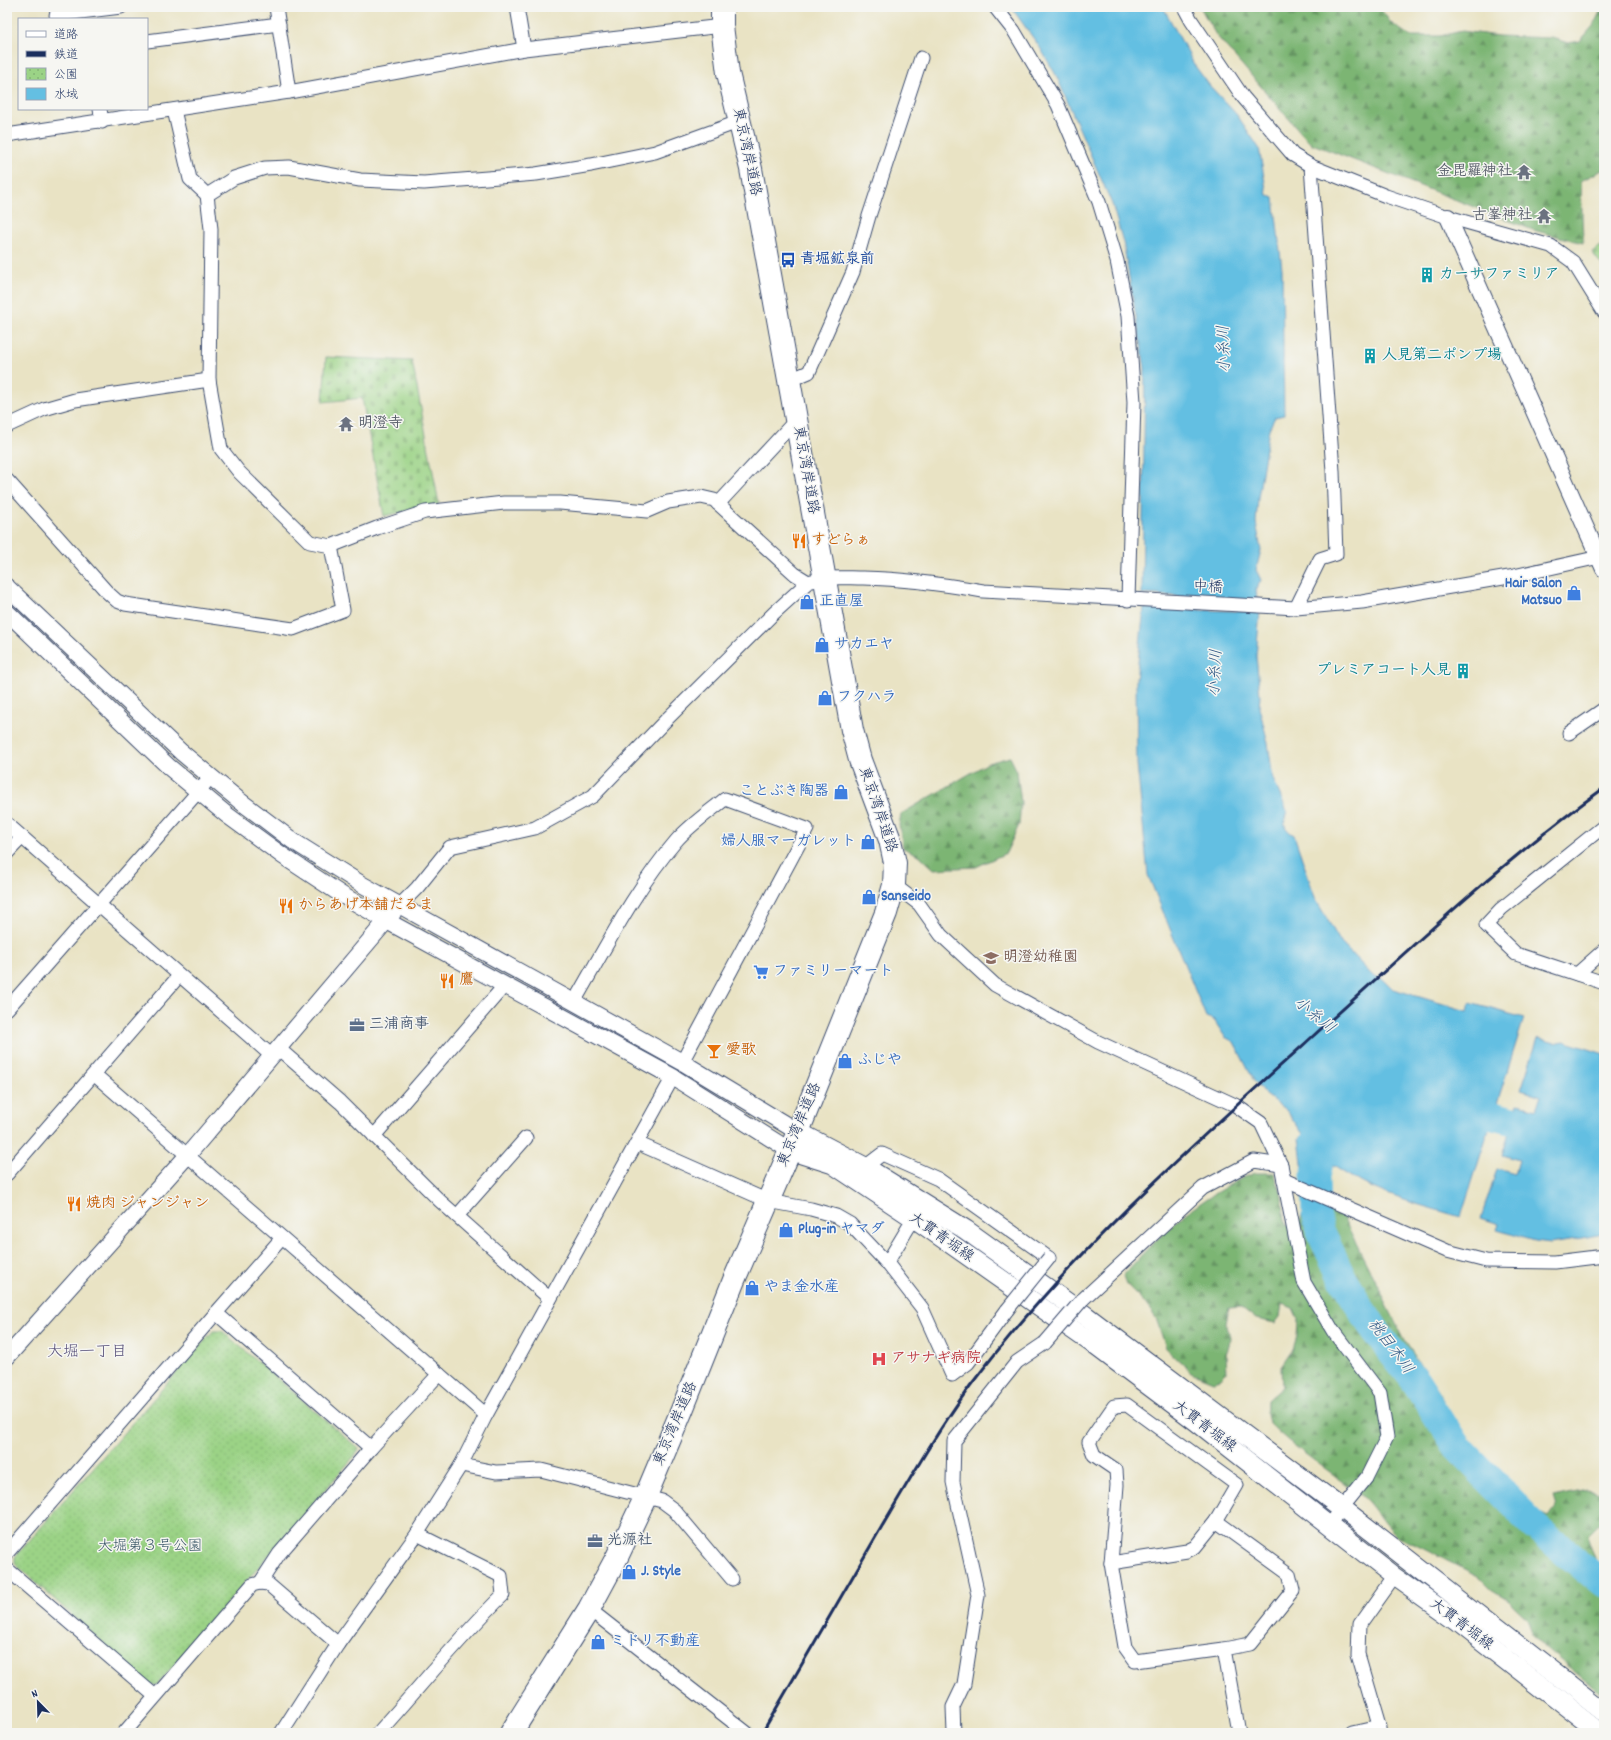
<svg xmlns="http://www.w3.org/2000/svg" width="1611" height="1740" viewBox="0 0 1611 1740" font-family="Dekko,'Klee One',sans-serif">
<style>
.forest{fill:url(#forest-firs);stroke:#4c7268}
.cemetery{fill:url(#cemetery-stones);stroke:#5b8172}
.park{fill:url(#park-dots);stroke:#5b8172}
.water{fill:#64bfe2;stroke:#4077a0}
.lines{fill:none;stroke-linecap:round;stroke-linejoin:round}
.river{stroke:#64bfe2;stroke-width:29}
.minor-casing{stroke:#3a4a6d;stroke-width:15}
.tertiary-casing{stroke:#3a4a6d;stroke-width:18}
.secondary-casing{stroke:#3a4a6d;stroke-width:21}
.trunk-casing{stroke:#3a4a6d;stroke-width:24}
.minor{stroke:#fff;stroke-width:13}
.tertiary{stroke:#fff;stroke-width:16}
.secondary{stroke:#fff;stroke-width:19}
.trunk{stroke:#fff;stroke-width:22}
.rail{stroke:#1b2f5e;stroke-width:3}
.minor-bridge-casing{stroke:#3a4a6d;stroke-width:15;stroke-linecap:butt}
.minor-bridge{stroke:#fff;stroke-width:13}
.labels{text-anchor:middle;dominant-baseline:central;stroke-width:3;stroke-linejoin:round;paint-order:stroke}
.street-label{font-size:15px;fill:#1b2f5e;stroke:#f6f6f2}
.worship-label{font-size:15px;font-weight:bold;fill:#5b616d;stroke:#f6f6f2;text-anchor:end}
.transit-label{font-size:15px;font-weight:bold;fill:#164399;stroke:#f6f6f2;text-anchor:start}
.culture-label{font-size:15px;font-weight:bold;fill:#0d838f;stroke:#f6f6f2;text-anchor:start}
.food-label{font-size:15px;font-weight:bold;fill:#c56008;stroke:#f6f6f2;text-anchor:start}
.shop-label{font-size:15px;font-weight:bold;fill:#366cbe;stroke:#f6f6f2;text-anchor:start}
.education-label{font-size:15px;font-weight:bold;fill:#785e54;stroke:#f6f6f2;text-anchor:start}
.service-label{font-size:15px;font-weight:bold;fill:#4e5e75;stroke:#f6f6f2;text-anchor:start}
.health-label{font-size:15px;font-weight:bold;fill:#be3a42;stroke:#f6f6f2;text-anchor:start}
.park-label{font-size:15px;fill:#3b5868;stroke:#f6f6f2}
.water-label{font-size:16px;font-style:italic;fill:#315a86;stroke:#f6f6f2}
.neighbourhood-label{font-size:16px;fill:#58517a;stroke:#f6f6f2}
</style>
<defs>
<pattern id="forest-firs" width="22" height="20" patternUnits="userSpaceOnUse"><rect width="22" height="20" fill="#7cb573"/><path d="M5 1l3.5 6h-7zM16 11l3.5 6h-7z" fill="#659462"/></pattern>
<pattern id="cemetery-stones" width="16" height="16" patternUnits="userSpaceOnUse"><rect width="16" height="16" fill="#9bd386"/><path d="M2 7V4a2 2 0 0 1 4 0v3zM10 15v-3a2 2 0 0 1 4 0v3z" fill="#85b576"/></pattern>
<pattern id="park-dots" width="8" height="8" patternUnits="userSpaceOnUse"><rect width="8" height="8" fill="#9bd386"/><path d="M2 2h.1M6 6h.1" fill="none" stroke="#85b576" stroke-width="1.8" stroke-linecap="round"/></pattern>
</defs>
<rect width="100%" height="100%" fill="#f6f6f2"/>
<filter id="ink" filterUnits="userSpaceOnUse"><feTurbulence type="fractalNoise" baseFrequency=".025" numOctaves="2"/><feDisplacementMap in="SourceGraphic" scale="8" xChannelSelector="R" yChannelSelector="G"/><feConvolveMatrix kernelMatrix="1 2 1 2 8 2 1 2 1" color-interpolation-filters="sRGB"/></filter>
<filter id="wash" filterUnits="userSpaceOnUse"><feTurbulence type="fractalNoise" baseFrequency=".012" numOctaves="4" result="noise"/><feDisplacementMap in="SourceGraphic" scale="16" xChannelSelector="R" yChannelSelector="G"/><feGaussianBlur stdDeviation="0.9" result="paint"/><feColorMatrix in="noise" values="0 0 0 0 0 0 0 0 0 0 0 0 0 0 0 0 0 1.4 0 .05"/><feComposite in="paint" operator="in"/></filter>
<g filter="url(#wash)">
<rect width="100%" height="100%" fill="#e9e3c4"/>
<!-- forest -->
<g class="forest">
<path d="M1200,7H1379L1391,23L1410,36H1440L1462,31L1499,36L1552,38L1568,43L1580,41L1593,26L1600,12L1598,7H1604V169L1581,181L1583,243L1533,230L1310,143L1216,35Z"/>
<path d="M1010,757L1017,771L1021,803L1019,825L1006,853L976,867L934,869L919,855L903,848L899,825L901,814L988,763Z"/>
<path d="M1254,1173H1274L1281,1192L1286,1226L1300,1221L1306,1206L1339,1209L1406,1343L1441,1395L1464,1437L1486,1463L1530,1508L1549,1517L1556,1507L1553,1497L1586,1490L1604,1494V1522L1598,1525L1588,1535L1599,1567L1604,1571V1696L1531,1636L1530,1621L1509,1601L1491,1590L1477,1576L1396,1535C1381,1523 1376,1508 1362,1496C1345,1481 1273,1435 1268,1419C1266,1414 1267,1406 1267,1400L1282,1387L1281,1367L1293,1349L1297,1336L1298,1319L1293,1308L1282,1304L1280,1317L1275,1323L1256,1319L1241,1307L1229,1308L1226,1322L1230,1337L1229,1346L1226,1354L1227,1373L1221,1379L1213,1381L1191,1372L1166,1348L1156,1318L1144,1302L1126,1284L1123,1276C1159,1233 1202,1195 1254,1173Z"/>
</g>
<!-- cemetery -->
<g class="cemetery">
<path d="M1601,246L1604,250V268L1592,252Z"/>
<path d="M326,357L412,361L439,504L384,516L362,398L323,402Z"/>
</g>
<!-- park -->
<path class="park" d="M213,1331H222L359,1449L357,1453L157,1685H150L15,1564V1557Z"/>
<!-- water -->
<g class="water">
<path d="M1011,7H1163L1195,66L1210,86L1237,115L1259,148L1267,195L1274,198L1282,269L1284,415L1275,417L1269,429L1258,498L1256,522L1261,550L1256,570L1261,580L1256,589L1257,601L1142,594L1145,368L1123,242L1112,204L1056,75L1039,46Z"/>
<path d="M1144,608L1260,612L1256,656L1260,696L1259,707L1268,743L1273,779L1287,811C1283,823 1283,828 1294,835L1316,900L1341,943L1372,975L1384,980L1393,989L1467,1011L1470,1003L1524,1018L1461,1217C1416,1204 1372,1193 1334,1166L1325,1169L1326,1190L1308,1180L1302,1164L1299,1138L1303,1134L1287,1111L1265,1094L1254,1081L1234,1042L1225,1037L1214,1020L1206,1017L1148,875L1137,764L1136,680Z"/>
<path d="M1538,1038L1555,1043L1564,1041L1604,1054V1234L1551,1243L1535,1241L1497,1230L1499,1224L1481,1218L1497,1169L1515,1174L1519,1160L1502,1155L1518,1104L1536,1109L1541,1096L1521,1090Z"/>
<path d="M1309,1196L1327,1203L1322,1208L1318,1221L1309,1217Z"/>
</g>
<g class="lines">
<!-- river -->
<g class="river">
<path d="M1458,1100L1493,1116L1604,1143"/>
<path d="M1323,1145L1315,1176L1316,1213L1320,1231L1343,1279L1375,1330L1416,1382L1457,1447L1536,1527L1604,1584"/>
</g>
</g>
</g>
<g filter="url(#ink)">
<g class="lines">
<!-- minor casing -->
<g class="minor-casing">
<g id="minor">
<path d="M276,7L289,92"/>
<path d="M517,7L524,49"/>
<path d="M995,7L1014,31L1058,105L1099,202L1117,261L1128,316L1134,402L1128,600"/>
<path d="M1184,7L1191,20L1243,97L1293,155L1311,166L1386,196L1448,217L1551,246L1573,262L1604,312"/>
<path d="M56,15L121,7"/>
<path d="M147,41L279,24"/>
<path d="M100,109L102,122"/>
<path d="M174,110L190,179L207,195L211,229L209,380L221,449L239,472L310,542L331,546L377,528L425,512L504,503H560L647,511L668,502L701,497L714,500L795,574L808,582C827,576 843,578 863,578C904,579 943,584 983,591L1296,608L1362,602L1509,577L1604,556"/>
<path d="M7,135L289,92L524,49L722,26"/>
<path d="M207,195L234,178L265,168L289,167L360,180L424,183L536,174L591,165L655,152L741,121"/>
<path d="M790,380L809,372L853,272L869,216L921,58"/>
<path d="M7,426L44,409L75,400L209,380"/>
<path d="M7,480L107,592L117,601L125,604L293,629L343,610L331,546"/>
<path d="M718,504L796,420"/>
<path d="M1296,608L1320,559L1336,554L1333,471L1311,166"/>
<path d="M1569,733L1604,709"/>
<path d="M7,824L272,1056"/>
<path d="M1604,826L1501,909L1486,925L1516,954L1604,983"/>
<path d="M7,853L22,837"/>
<path d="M894,885L919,904L941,935L995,985L1098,1042L1235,1105L1261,1123L1281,1165L1304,1282L1333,1331L1380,1393L1387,1437L1367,1477L1329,1524"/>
<path d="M399,906L417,888L450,847L535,828L593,796L668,718L774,613L808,582"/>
<path d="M1577,974L1604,950"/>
<path d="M574,1002C606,947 635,889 676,841C690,825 709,812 725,799L807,829L682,1062"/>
<path d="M7,1009L211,777"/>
<path d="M278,1048L340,1102L440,1201L550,1299"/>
<path d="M95,1075L486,1415"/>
<path d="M374,1136L505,985"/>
<path d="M637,1143L768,1201L811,1209L836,1216L850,1224L887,1263L922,1308L952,1375L968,1363L1007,1310"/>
<path d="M865,1167L882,1154L938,1179L1049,1258"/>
<path d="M7,1174L179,976"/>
<path d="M1284,1180L1447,1251L1486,1261L1555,1262L1604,1256"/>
<path d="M457,1216L526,1138"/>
<path d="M887,1263L914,1218"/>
<path d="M1082,1300L1203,1188L1254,1161L1281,1165"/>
<path d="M216,1313L371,1448"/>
<path d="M461,1465L496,1472L541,1470L662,1501L674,1510L732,1579"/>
<path d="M1216,1521L1237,1485L1127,1405L1114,1406L1089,1442L1094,1455L1116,1470L1117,1485L1111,1563L1125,1647L1135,1661L1224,1649"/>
<path d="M7,1553L216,1313L282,1238"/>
<path d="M1111,1563L1187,1551L1195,1547L1216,1521L1289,1574L1293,1590L1250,1644L1224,1649L1239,1733"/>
<path d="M7,1569L155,1696"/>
<path d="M260,1583L279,1554L371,1448L439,1374"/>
<path d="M589,1609L747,1733"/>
<path d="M124,1733L252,1585L260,1583L268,1584L338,1644"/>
<path d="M281,1733L338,1644L417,1534L461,1465L486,1415L673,1077"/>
<path d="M378,1733C420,1687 459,1638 503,1595L501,1576L417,1534"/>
<path d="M954,1733L953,1707L964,1684L978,1595L953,1482L954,1441L1017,1362L1045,1343"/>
<path d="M1353,1733L1380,1727"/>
<path d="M1381,1733L1358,1654L1359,1625L1394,1576"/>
</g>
</g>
<!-- tertiary casing -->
<g class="tertiary-casing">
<g id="tertiary">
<path d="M1448,217L1604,569"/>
<path d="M7,587L181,752L240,801L293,841L363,885L682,1062L798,1132"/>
<path d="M7,612L169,767L227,815L283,856L342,895L387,921L673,1077L789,1150"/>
<path d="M7,1357L187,1156L393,913"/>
</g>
</g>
<!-- secondary casing -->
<g class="secondary-casing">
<g id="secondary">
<path d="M798,1132L865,1167L966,1230L1086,1316L1343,1509L1604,1712"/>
<path d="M789,1150L833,1164L914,1218L1092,1343L1196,1421L1394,1576L1457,1621L1600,1733"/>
</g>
</g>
<!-- trunk casing -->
<g class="trunk-casing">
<path id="trunk" d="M511,1733L589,1609L617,1557L645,1498L682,1410L734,1280L798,1132L886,913L894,885L895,863L890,840L860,760L852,730L751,169L728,73L722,26V7"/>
</g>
<!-- minor -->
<use href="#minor" class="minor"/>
<!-- tertiary -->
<use href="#tertiary" class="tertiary"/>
<!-- secondary -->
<use href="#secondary" class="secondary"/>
<!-- trunk -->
<use href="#trunk" class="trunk"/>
<!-- rail -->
<path class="rail" d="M762,1733C801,1666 839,1600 878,1533C907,1484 936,1433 970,1386C1068,1256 1190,1147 1311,1038C1406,952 1500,863 1604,788"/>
<!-- minor-bridge casing -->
<g class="minor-bridge-casing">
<g id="minor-bridge">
<path d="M1007,1310L1049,1258"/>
<path d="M1045,1343L1082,1300"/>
</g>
</g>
<!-- minor-bridge -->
<use href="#minor-bridge" class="minor-bridge"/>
</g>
</g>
<!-- icons -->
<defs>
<g id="temple-bare" transform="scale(1.2)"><path d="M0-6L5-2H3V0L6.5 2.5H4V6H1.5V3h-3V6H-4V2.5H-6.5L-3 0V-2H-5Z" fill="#6b7280" stroke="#f6f6f2" stroke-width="2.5" paint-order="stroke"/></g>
<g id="bus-bare" transform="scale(1.2)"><path d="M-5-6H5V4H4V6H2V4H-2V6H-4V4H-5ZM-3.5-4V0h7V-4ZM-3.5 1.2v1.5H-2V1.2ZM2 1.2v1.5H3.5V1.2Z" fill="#1a4fb4" stroke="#f6f6f2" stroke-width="2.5" paint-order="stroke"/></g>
<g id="building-bare" transform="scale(1.2)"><path d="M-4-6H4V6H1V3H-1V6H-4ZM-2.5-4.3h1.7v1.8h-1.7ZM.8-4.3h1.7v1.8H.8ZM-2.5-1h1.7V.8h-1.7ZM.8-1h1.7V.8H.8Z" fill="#0f9aa8" stroke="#f6f6f2" stroke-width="2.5" paint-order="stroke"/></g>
<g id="restaurant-bare" transform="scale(1.2)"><path d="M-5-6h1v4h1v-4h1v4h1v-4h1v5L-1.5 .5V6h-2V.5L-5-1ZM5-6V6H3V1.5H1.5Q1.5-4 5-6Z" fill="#e8710a" stroke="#f6f6f2" stroke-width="2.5" paint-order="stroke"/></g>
<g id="shop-bare" transform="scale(1.2)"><path d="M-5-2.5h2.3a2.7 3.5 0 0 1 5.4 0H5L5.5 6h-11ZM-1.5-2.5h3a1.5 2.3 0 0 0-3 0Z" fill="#3f7fe0" stroke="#f6f6f2" stroke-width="2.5" paint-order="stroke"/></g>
<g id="school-bare" transform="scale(1.2)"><path d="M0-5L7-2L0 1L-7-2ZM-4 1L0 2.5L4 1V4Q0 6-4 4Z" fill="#8d6e63" stroke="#f6f6f2" stroke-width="2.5" paint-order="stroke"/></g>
<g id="supermarket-bare" transform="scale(1.2)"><path d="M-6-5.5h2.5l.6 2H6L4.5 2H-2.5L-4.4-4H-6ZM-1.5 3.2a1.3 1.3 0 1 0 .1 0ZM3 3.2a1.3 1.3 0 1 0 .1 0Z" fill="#3f7fe0" stroke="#f6f6f2" stroke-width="2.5" paint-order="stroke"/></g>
<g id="office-bare" transform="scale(1.2)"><path d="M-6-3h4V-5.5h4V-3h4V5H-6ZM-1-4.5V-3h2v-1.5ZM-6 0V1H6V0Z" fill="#5c6f8a" stroke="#f6f6f2" stroke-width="2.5" paint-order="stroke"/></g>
<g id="bar-bare" transform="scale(1.2)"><path d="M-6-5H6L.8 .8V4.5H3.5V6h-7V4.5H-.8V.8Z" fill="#e8710a" stroke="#f6f6f2" stroke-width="2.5" paint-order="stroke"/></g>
<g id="hospital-bare" transform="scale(1.2)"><path d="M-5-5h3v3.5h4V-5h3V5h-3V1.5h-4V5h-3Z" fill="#e0444e" stroke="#f6f6f2" stroke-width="2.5" paint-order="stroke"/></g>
</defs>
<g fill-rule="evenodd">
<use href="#temple-bare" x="1524" y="172"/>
<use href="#temple-bare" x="1544" y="216"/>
<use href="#bus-bare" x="788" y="260"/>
<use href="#building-bare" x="1427" y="275"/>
<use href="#building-bare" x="1370" y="356"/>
<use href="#temple-bare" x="346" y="424"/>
<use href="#restaurant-bare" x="799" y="541"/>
<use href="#shop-bare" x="1574" y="593"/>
<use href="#shop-bare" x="807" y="602"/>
<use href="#shop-bare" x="822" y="645"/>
<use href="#building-bare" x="1463" y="671"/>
<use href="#shop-bare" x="825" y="698"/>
<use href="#shop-bare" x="841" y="792"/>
<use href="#shop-bare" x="868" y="842"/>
<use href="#shop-bare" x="869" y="897"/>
<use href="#restaurant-bare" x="286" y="906"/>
<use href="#school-bare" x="991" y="958"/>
<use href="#supermarket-bare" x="761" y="972"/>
<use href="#restaurant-bare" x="447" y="981"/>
<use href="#office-bare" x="357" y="1025"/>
<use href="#bar-bare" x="714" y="1051"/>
<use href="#shop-bare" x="845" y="1061"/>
<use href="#restaurant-bare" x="74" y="1204"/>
<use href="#shop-bare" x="786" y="1230"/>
<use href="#shop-bare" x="752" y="1288"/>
<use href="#hospital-bare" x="879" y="1359"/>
<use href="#office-bare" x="595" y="1541"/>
<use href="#shop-bare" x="629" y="1572"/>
<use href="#shop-bare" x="598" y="1642"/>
</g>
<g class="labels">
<!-- street labels -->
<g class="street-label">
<text transform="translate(746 152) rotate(78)">東京湾岸道路</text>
<text transform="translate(805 470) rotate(80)">東京湾岸道路</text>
<text transform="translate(1208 588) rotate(3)">中橋</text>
<text transform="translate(877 810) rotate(71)">東京湾岸道路</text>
<text transform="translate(800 1125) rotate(-67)">東京湾岸道路</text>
<text transform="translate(941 1238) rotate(35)">大貫青堀線</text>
<text transform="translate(676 1424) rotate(-67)">東京湾岸道路</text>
<text transform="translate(1204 1427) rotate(37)">大貫青堀線</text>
<text transform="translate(1461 1625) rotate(37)">大貫青堀線</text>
</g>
<!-- worship labels -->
<g class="worship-label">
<text x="1512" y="172">金毘羅神社</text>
<text x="1532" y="216">古峯神社</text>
<text x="358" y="424" text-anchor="start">明澄寺</text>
</g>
<!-- transit labels -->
<g class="transit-label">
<text x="800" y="260">青堀鉱泉前</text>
</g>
<!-- culture labels -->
<g class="culture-label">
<text x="1439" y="275">カーサファミリア</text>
<text x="1382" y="356">人見第二ポンプ場</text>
<text x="1451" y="671" text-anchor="end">プレミアコート人見</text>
</g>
<!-- food labels -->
<g class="food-label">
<text x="811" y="541">すどらぁ</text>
<text x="298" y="906">からあげ本舗だるま</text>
<text x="459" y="981">鷹</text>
<text x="726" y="1051">愛歌</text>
<text x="86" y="1204">焼肉 ジャンジャン</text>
</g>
<!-- shop labels -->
<g class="shop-label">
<text x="1562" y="584" text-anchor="end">Hair Salon<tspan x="1562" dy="17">Matsuo</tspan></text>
<text x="819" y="602">正直屋</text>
<text x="834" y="645">サカエヤ</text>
<text x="837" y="698">フクハラ</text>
<text x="829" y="792" text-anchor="end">ことぶき陶器</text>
<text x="856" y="842" text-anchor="end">婦人服マーガレット</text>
<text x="881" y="897">Sanseido</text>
<text x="773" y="972">ファミリーマート</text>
<text x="857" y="1061">ふじや</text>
<text x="798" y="1230">Plug-in ヤマダ</text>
<text x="764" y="1288">やま金水産</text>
<text x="641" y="1572">J. Style</text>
<text x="610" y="1642">ミドリ不動産</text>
</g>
<!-- education labels -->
<g class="education-label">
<text x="1003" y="958">明澄幼稚園</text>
</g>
<!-- service labels -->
<g class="service-label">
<text x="369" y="1025">三浦商事</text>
<text x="607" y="1541">光源社</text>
</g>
<!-- health labels -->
<g class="health-label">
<text x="891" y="1359">アサナギ病院</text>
</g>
<!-- park labels -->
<g class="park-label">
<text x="150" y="1547">大堀第３号公園</text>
</g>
<!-- water labels -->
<g class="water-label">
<text transform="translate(1225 349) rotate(-92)">小糸川</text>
<text transform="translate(1216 673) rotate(-87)">小糸川</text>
<text transform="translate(1314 1016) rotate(39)">小糸川</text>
<text transform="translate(1390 1347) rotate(53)">桃目木川</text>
</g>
<!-- neighbourhood labels -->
<g class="neighbourhood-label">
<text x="87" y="1352">大堀一丁目</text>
</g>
</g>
<!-- margin -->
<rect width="1611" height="1740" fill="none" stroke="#f6f6f2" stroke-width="24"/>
<!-- legend -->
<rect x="18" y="18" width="130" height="92" fill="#f6f6f2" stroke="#9ea6b7"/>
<rect x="26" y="31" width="20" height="6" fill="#ffffff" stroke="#9ea6b7"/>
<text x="54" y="38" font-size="12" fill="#1b2f5e">道路</text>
<rect x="26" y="51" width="20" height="6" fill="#1b2f5e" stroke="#9ea6b7"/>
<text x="54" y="58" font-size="12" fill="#1b2f5e">鉄道</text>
<rect x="26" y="68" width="20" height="12" fill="url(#park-dots)" stroke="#9ea6b7"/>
<text x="54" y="78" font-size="12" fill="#1b2f5e">公園</text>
<rect x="26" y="88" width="20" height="12" fill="#64bfe2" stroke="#9ea6b7"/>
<text x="54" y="98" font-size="12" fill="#1b2f5e">水域</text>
<!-- north arrow -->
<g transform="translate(38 1702) rotate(337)" stroke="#f6f6f2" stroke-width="3" paint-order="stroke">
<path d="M0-3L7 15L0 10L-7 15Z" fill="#1b2f5e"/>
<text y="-6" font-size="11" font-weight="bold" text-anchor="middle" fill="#1b2f5e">N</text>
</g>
</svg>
